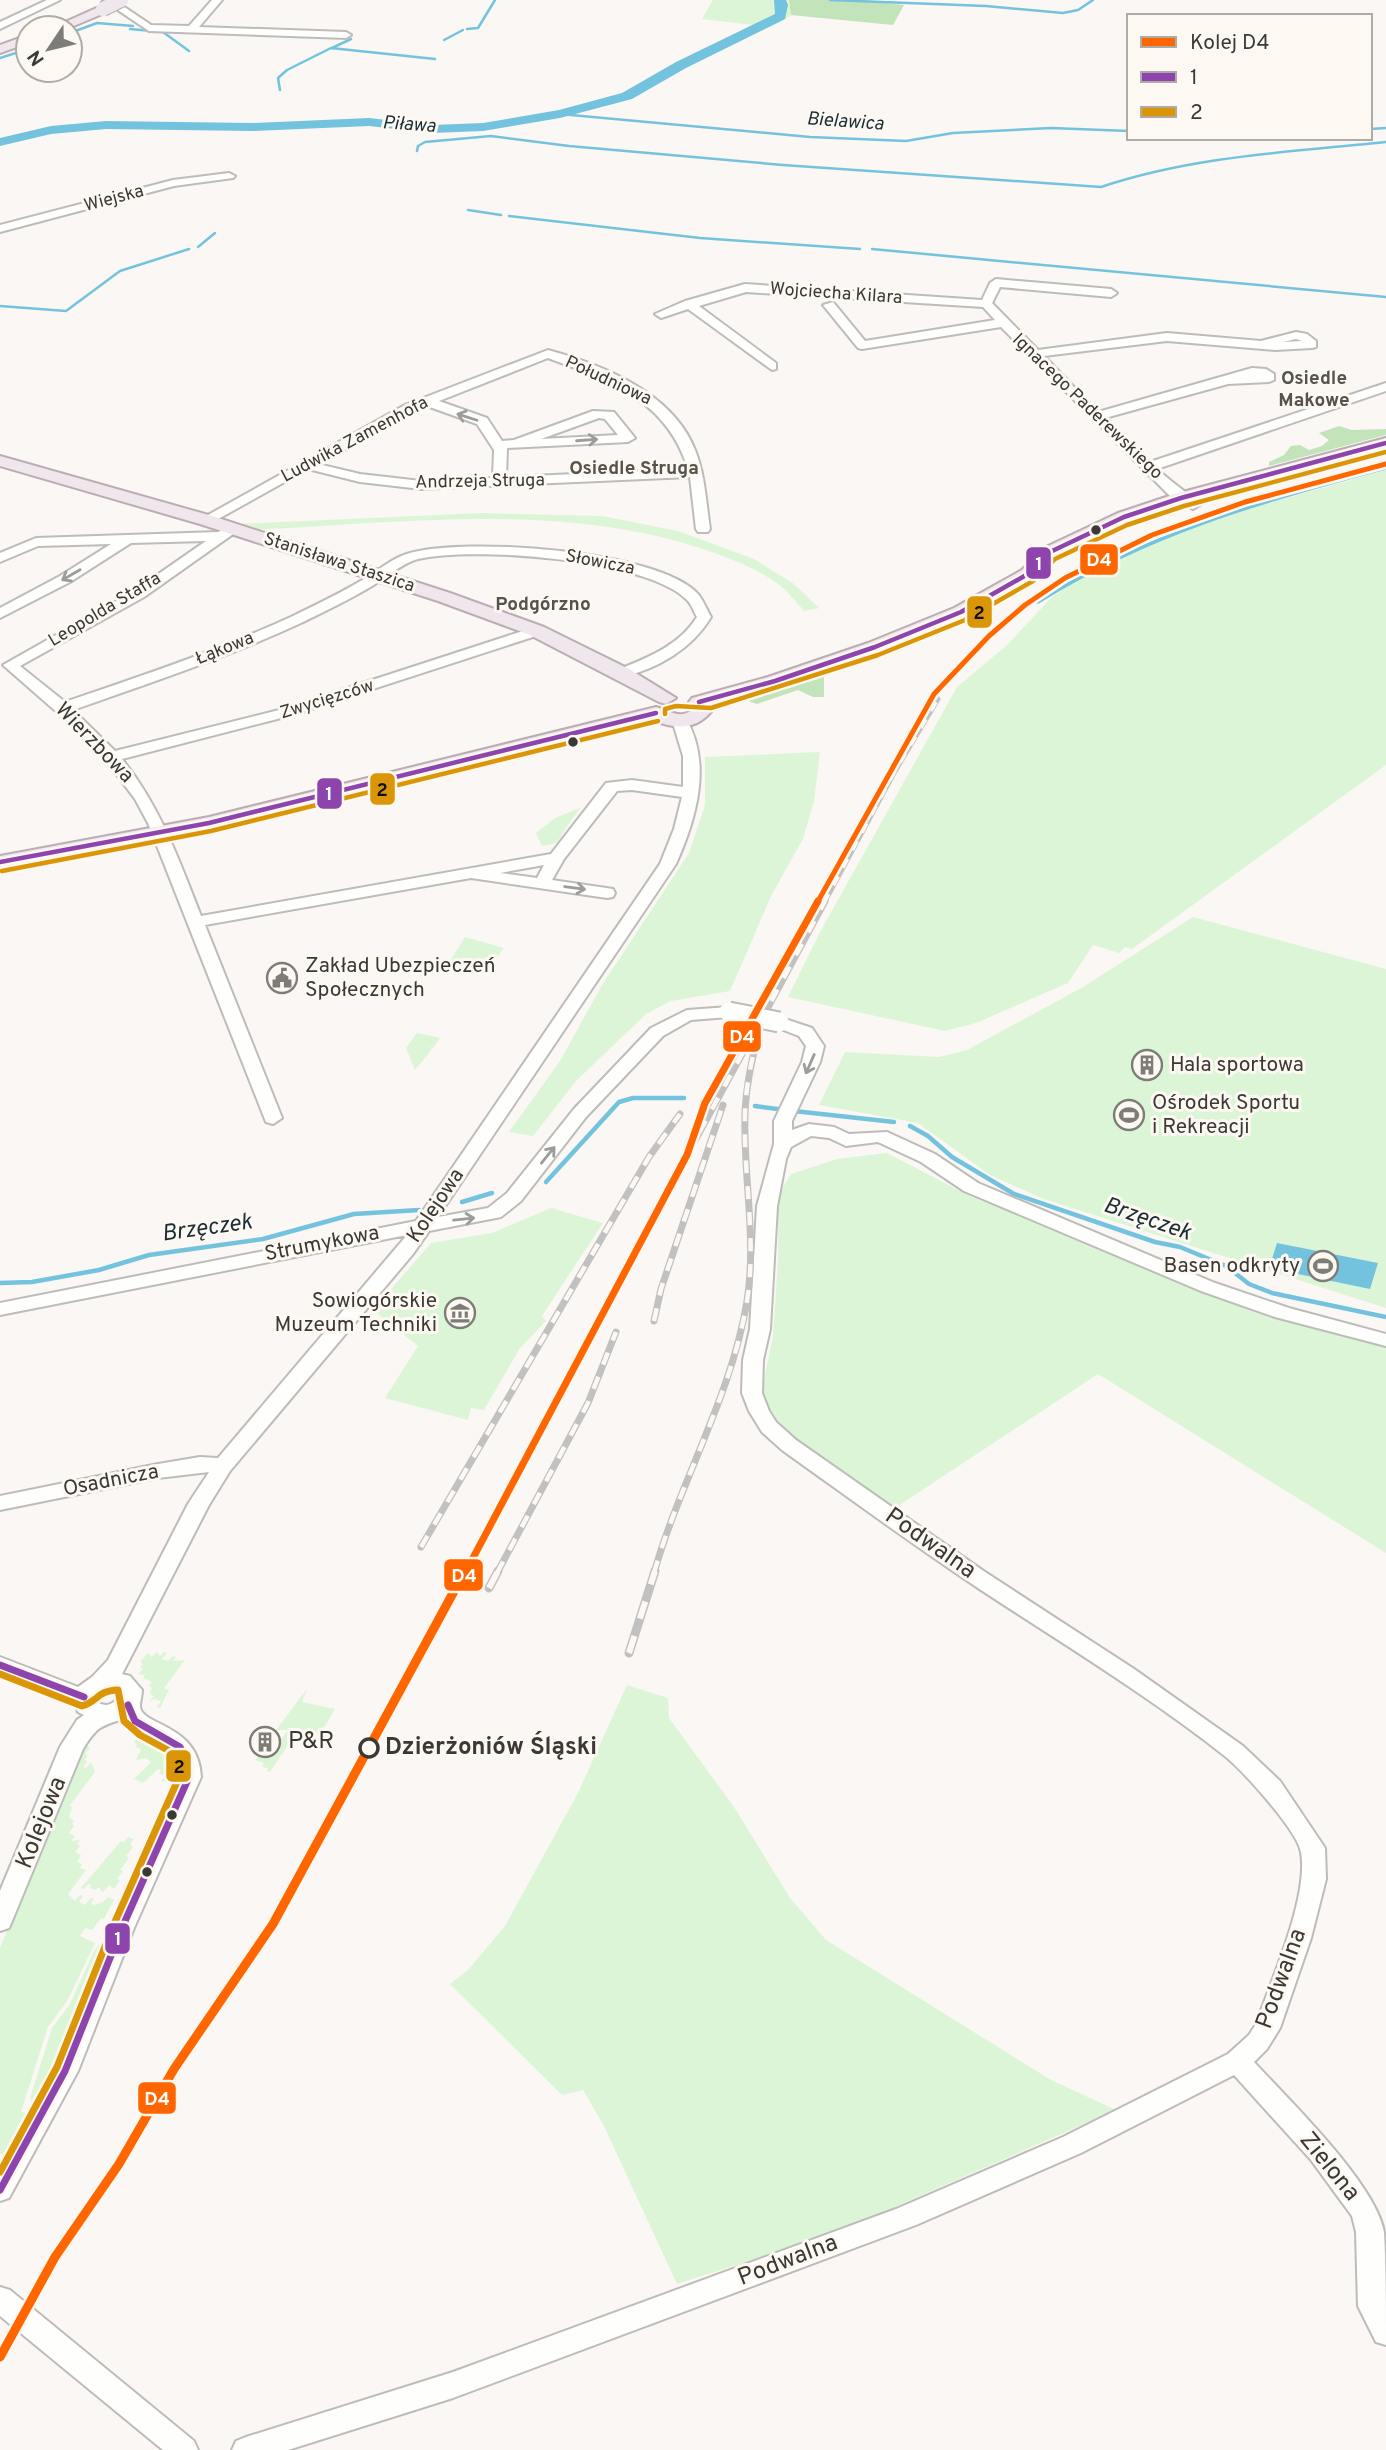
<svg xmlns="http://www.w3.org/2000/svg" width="1386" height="2450" viewBox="0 0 1386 2450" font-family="Overpass,sans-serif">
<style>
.green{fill:#ddf5d7}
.forest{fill:#c3e3bb}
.water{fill:#74c3de}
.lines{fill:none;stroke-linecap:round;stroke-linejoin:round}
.stream-far2{stroke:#74c3de;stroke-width:2.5}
.stream-far1{stroke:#74c3de;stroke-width:3.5}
.stream{stroke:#74c3de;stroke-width:4.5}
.river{fill:#74c3de;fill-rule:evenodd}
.minor-casing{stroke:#bebcba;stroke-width:4}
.major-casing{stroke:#bcadb4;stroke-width:4}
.minor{fill:#fefefd;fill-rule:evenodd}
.major{fill:#efe7ec;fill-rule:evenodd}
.rail-far2-casing{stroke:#c2c1c1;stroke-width:5}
.rail-far1-casing{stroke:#c2c1c1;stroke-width:7}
.rail-casing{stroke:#c2c1c1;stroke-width:9}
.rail-far2{stroke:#fdf8f1;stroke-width:3.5;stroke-dasharray:10;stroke-linecap:butt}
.rail-far1{stroke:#fdf8f1;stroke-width:4.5;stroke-dasharray:13;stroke-linecap:butt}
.rail{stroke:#fdf8f1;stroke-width:6;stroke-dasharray:18;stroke-linecap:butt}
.minor-bridge-casing{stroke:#bebcba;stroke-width:23;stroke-linecap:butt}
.major-bridge-casing{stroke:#bcadb4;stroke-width:16;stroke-linecap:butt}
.minor-bridge{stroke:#fefefd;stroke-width:19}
.major-bridge{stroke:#efe7ec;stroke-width:14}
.bus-1-far1-casing{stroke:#fdf8f1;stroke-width:9}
.bus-1-casing{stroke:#fdf8f1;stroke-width:12}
.bus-2-far1-casing{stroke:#fdf8f1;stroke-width:9}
.bus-2-casing{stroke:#fdf8f1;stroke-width:12}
.bus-1-far1{stroke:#8e44ad;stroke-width:4.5}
.bus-1{stroke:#8e44ad;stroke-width:7}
.bus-2-far1{stroke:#db9608;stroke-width:4.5}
.bus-2{stroke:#db9608;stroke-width:7}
.rail-1-far2-casing{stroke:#fdf8f1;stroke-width:10}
.rail-1-far1-casing{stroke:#fdf8f1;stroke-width:12}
.rail-1-casing{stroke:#fdf8f1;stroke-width:14}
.rail-1-far2{stroke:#f60;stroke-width:5}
.rail-1-far1{stroke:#f60;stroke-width:7}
.rail-1{stroke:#f60;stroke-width:9}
.oneway{stroke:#9c9c9a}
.bus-dot{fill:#3b3936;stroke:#fdf8f1;stroke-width:2.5}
.stop-dot{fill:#fdf8f1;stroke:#3b3936;stroke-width:3.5}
.labels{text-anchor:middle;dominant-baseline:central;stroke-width:6;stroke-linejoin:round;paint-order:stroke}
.far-street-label{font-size:18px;fill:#3b3936;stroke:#fdf8f1}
.far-water-label{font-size:19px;font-style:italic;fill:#1a2e36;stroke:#fdf8f1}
.far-neighbourhood-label{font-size:19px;font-weight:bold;fill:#56524c;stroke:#fdf8f1}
.street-label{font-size:21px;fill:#3b3936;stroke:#fdf8f1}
.poi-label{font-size:21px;fill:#3b3936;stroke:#fdf8f1;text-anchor:start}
.water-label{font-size:23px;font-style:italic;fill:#1a2e36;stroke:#fdf8f1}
.near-street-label{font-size:24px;fill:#3b3936;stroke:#fdf8f1}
.near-poi-label{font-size:24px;fill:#3b3936;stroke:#fdf8f1;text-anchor:start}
.near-stop-label{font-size:24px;font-weight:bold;fill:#3b3936;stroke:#fdf8f1;text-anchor:start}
.line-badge{stroke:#fdf8f1;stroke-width:2.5}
.badge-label{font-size:19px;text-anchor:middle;font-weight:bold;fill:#fff}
.pale-badge-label{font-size:19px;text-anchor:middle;font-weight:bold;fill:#111}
</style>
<rect width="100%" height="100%" fill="#faf7f4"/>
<!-- green -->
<g class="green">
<path d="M713,0H789L791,16L770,27L702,19Z"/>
<path d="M1386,446V451L1205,499H1195Z"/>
<path d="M1386,470V765L1132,949L1125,947L1119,953L1093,945L1068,983L976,1023L945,1031L788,997L820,932L957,687L1007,645L1053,596L1095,569L1162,537L1226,515Z"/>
<path d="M482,513L602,516L678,531L754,559L794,584L819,608L804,611C797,603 790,594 782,587C761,570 732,559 706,550C562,501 401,523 251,530L235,524Z"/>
<path d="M820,752L814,801L803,839L772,894L730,991L671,1001L646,1014L576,1081L533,1136L509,1132L560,1061L602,985L689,853L705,805V757Z"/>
<path d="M580,808L556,843L542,846L536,833L555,818Z"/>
<path d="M1193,917L1386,969V1308L1044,1199L990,1175L918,1123L819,1105L845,1052L939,1057L967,1050L1083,987Z"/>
<path d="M465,937L504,948L486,972L449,963Z"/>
<path d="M417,1033L440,1038L433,1048L428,1047L432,1049L415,1070L406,1048Z"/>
<path d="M887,1153L974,1198L1297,1324L1386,1344V1553L1098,1374L895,1508L848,1475L802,1453L770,1419L762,1390L773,1336L778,1260V1196L791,1174L837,1159Z"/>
<path d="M551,1208L603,1223L542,1316L546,1321L520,1348L484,1410L471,1408L468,1420L385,1398L418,1346L373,1310L431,1243L492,1233Z"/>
<path d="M157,1652L160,1656L164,1652L167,1653L162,1659L168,1661L173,1656L176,1657L173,1661L185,1660L164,1688L169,1690L160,1708L157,1707L161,1701L155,1699L149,1701L154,1696L150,1694L152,1688L149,1686L152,1682L143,1678L145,1675L138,1674L143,1669L140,1668L143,1664L140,1662L148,1653L152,1657Z"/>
<path d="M627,1685L668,1698L669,1718L734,1807L790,1898L826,1940L1051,2080L1116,2110L858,2223L787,2249L677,2284L603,2124L583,2090L562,2095L450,1984L468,1970L505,1926L578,1793Z"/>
<path d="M307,1689L302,1702L335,1709L325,1726L315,1732L298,1730L270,1772L267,1771L268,1768L262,1767L264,1763L255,1760L266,1750L272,1752L288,1730H276Z"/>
<path d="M142,1732L174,1752L178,1783L169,1776L164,1782L161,1781L165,1776L159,1773L161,1770L158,1769L143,1783L134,1779L151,1762L146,1758L136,1760L141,1749L135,1747L137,1744L134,1742Z"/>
<path d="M83,1742L90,1748L85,1754L88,1755L84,1760L87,1761L83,1767L86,1768L91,1762L95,1772L70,1805L72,1807L69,1817L74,1821L72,1824L74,1826L69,1833L75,1836L71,1841L80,1840L77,1844L80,1846L75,1852L81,1855L77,1862L82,1864L80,1868L86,1870L68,1894L75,1901L80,1895L83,1896L79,1902L85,1905L91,1898L94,1899L91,1903L94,1905L103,1902L108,1897L114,1900L104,1919L101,1918L92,1930L85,1928L80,1936L95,1943L67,2001L48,2027L21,2112L31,2114L9,2154H0V1948Z"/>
<path d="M128,1837L134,1839L130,1845L133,1847L126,1856L129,1858L120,1870L123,1871L117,1879L120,1880L114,1889L109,1885L103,1892L98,1887L96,1890L90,1888L91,1885L88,1884L84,1889L81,1888L121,1841L124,1842Z"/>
<path d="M125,1904L36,2104H34L30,2098L52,2028L70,2004L94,1951L110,1930L107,1928Z"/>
</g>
<!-- forest -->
<g class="forest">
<path d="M789,0H858L904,5L893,25L791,15Z"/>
<path d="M1339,426L1352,430L1386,429V435L1269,466V462L1284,455L1291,446L1300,445L1309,450L1322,446L1329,440L1319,433Z"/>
<path d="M824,677V697H813L798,690L757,704L748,701Z"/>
</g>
<!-- water -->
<path class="water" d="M1277,1243L1378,1263L1370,1289L1269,1268Z"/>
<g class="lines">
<!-- stream-far2 -->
<g class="stream-far2">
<path d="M830,0L986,6L1063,13L1078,10L1093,0"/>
<path d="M130,29L163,32L189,51"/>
<path d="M467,29L478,28L495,0"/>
<path d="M70,33L97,23L133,26"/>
<path d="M444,40L463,30"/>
<path d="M332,48L351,39"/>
<path d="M0,58L28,49"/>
<path d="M280,90L278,78L287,70L331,48L435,59"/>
<path d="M560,114L810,137L906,141L953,133L1051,128L1129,131"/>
<path d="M1370,129L1386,128"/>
<path d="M417,151L418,146L425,142L491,136L569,146L783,165L1101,187C1193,156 1290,152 1386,142"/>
<path d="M468,210L501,215"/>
<path d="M509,216L700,238L860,249"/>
<path d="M198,247L215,233"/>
<path d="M872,249L1386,297"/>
<path d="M0,306L66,311L120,271L189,249"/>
</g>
<!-- stream-far1 -->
<path class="stream-far1" d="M1038,602C1148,533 1262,501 1386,468"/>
<!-- stream -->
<g class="stream">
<path d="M755,1106L785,1110"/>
<path d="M794,1111L894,1122"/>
<path d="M910,1126L928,1136L952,1157L1014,1194L1155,1242L1180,1247L1226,1266L1249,1284L1272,1293L1386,1317"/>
<path d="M546,1182L619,1102L633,1098H684"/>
<path d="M462,1202L492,1193"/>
<path d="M0,1283L32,1282L99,1270L149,1255L263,1239L354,1214L419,1210"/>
</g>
<!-- river -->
<path class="river" d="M774,0H786L788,5L785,19L686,68L632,99L560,118L483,131L432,133L369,126L252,131L106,129L51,134L0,146V138L51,126L106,121L252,123L369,118L432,125L483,123L559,110L622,93L676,62L775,14Z"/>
<!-- minor casing -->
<g class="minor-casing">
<g id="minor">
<path d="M47,0H60L0,29V22Z"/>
<path d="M103,0H114L151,25L189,26L212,0H222L199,27L346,32L351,35L346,38L149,31Z"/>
<path d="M229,173L235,176L233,178L174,186L0,232V225L173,180Z"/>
<path d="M996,279L1111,289L1117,293L1111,297L1000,287L992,303L1038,350L1167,333L1261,341L1296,332L1307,334L1316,341V347L1312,348L1275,350L1167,341L1044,356L1098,412L1252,368L1266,369L1274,374V380L1269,382L1228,384L1105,418L1150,462L1386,383V391L1157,469C1171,482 1187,492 1200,505L1193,509L1173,499L1001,327L862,349L858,348L823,305L833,302L865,341L995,320L983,307L746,292L699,306L776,363V369L772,370L688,309L661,318L655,314L685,301L745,284L982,300L990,283ZM1296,339L1302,341L1283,342Z"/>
<path d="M548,350C603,365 673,393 695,450C705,475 706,502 710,529L708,532H698L696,529L690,477L421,489L360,482L308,469L211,523H201L199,520L405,405ZM548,358C610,381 667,400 688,469L506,477L507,448L628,442L635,438L614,412L593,411L514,440L502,441L487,418L439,401ZM427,406L477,424L494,450L493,478L421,481L360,474L318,464ZM599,418L605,419L618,435L541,439Z"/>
<path d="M231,525L238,529L236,532L144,597L20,666L65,702C141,676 219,650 293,616C317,604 341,593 364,579C378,571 393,557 410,553C465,537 658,550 698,594C703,600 707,610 711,617C692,649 657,669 622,677L617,676L615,673L617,670C647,658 679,646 697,617C694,612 691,603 686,599C646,559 471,546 418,559C402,563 386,578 372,586C349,600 325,611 301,623C228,657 150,683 73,710L115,751L283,709L532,628L537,627L544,631L542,634L293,715L122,759C160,806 179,860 201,916L551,854L606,783L632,780L683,787V756L672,720L680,715L685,717C713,763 696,819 676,864L438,1217L488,1208L507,1193L574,1109L651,1028L687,1010L729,1007L738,1012L729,1017L691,1020L663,1036L586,1117L521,1201L501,1217L429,1231L413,1254L230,1471L209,1505L122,1674L130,1676L142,1690C142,1695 140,1702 140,1706C140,1726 199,1723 201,1777L134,1928L78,2071L9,2198L0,2201V2165L53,2068L110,1928L177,1777C176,1745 152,1741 127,1727L123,1719C100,1726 96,1728 83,1749L12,1921L9,1928L0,1931V1891L60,1747L77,1720L84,1715L78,1712L75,1703L0,1674V1657L78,1687L92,1677L108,1660L188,1504L209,1472L158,1478L0,1510V1496L158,1464L200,1457L218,1458L407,1235L0,1315V1303L416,1221L660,864L674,829L682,797L632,790L617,791L564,859L552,880L613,889L615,893L613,897L607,898L471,878L205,925L282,1118L273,1124L266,1122L148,823L135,799L105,759L67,721L3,665L134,591L206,541L131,543L70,582L0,618V608L60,576L111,544L38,546L0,562V553L36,538L218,532ZM544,865L537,878L500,873ZM109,1688L116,1689L120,1697C111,1704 108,1708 97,1702V1696Z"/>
<path d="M779,1017L812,1028L824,1046L820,1062L792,1121V1130L809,1124L834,1127L849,1134L887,1132L935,1154L978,1183L1215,1283L1289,1308L1386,1334V1346L1275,1317L1201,1291L964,1191L921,1162L878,1142L846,1146L829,1138L811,1136L791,1147L786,1159L777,1206L770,1329L763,1360L762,1393L769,1411L776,1422L796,1440L982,1570L1134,1669L1243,1746L1280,1781L1325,1848L1326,1879L1311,1938L1280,2028L1267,2049L1254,2062C1288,2099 1376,2184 1384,2232C1386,2268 1386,2309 1386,2345L1376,2342L1358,2306L1356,2232L1352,2216L1311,2160L1234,2075L1081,2153L916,2225L453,2398L288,2450H232L236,2441L246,2437L453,2372L896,2209L1063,2137L1228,2054L1249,2035L1256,2024C1271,1981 1309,1897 1301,1852C1297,1830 1244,1772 1226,1757C1149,1696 1063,1644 981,1590C913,1545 848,1497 782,1450L762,1432L749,1411L742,1393L743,1360L750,1329L757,1206L774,1144V1121L802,1062L806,1046L799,1036L773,1026L770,1022Z"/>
<path d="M0,2287L10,2290L194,2441L198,2450H163L0,2316Z"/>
</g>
</g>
<!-- major casing -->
<g class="major-casing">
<g id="major">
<path d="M103,5L109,9L107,12L69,28H52Z"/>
<path d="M28,35V43L0,53V45Z"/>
<path d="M1386,438V448L1187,502L1130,521L1056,556L1034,578L968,616L882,651L782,685L710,705L713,709C698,730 675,730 653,720L209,829L0,868V856L209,817L656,707C671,711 682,721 695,707L689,702L692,698L768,677L868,643L954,608L1022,570L1044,548L1118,513L1175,494Z"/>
<path d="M0,456L212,516L450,593L544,627L629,669L676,698L666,704L659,702L530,635L438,601L200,524L0,466Z"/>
</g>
</g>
<!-- minor -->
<use href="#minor" class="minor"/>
<!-- major -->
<use href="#major" class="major"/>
<!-- rail-far2 casing -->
<g class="rail-far2-casing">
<path id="rail-far2" d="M824,903L894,773L938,699"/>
</g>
<!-- rail-far1 casing -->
<g class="rail-far1-casing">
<g id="rail-far1">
<path d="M759,1024L825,901"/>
<path d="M687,1155L747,1045"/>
<path d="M654,1321L661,1289L723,1105"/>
<path d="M421,1547L649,1157L680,1114"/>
<path d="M497,1573L588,1403L616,1332"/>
<path d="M654,1573C680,1481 732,1395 747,1301C757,1239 743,1176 745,1114C746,1080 754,1048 764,1015"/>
</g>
</g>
<!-- rail casing -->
<g class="rail-casing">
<g id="rail">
<path d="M489,1588L498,1571"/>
<path d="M629,1653L655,1571"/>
</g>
</g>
<!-- rail-far2 -->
<use href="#rail-far2" class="rail-far2"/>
<!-- rail-far1 -->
<use href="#rail-far1" class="rail-far1"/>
<!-- rail -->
<use href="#rail" class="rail"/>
<!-- minor-bridge casing -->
<g class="minor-bridge-casing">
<path id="minor-bridge" d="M729,1012L779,1022"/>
</g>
<!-- major-bridge casing -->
<g class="major-bridge-casing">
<path id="major-bridge" d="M103,9L121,0"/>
</g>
<!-- minor-bridge -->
<use href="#minor-bridge" class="minor-bridge"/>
<!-- major-bridge -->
<use href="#major-bridge" class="major-bridge"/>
<!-- bus-1-far1 casing -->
<g class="bus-1-far1-casing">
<g id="bus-1-far1">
<path d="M699,702L775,681L875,647L961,612L1028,574L1050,552L1124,517L1181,498L1386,443"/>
<path d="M0,862L209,823L656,713"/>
</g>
</g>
<!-- bus-1 casing -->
<g class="bus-1-casing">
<g id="bus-1">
<path d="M0,1665L84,1697"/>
<path d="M0,2190L65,2071L122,1928L189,1777V1765L180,1747L135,1721L128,1705"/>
</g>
</g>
<!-- bus-2-far1 casing -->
<g class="bus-2-far1-casing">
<g id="bus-2-far1">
<path d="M665,714V709L676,706L711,708L878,655L965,620L1033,581L1055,559L1127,525L1184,506L1386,452"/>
<path d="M2,871L211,831L658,721"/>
</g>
</g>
<!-- bus-2 casing -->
<g class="bus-2-casing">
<path id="bus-2" d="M0,1674L82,1706C99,1701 96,1691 118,1690L124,1721L140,1735L173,1753L180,1775L114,1924L57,2067L0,2172"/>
</g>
<!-- bus-1-far1 -->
<use href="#bus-1-far1" class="bus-1-far1"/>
<!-- bus-1 -->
<use href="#bus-1" class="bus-1"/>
<!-- bus-2-far1 -->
<use href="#bus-2-far1" class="bus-2-far1"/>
<!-- bus-2 -->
<use href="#bus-2" class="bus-2"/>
<!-- rail-1-far2 casing -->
<g class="rail-1-far2-casing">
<path id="rail-1-far2" d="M817,903L934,694L989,636L1025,605L1065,578L1152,535L1245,502L1386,464"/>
</g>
<!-- rail-1-far1 casing -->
<g class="rail-1-far1-casing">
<path id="rail-1-far1" d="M465,1573L687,1155L705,1103L818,901"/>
</g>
<!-- rail-1 casing -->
<g class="rail-1-casing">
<path id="rail-1" d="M0,2357L55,2257L119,2164L174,2069L273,1924L465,1571"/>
</g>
<!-- rail-1-far2 -->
<use href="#rail-1-far2" class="rail-1-far2"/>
<!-- rail-1-far1 -->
<use href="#rail-1-far1" class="rail-1-far1"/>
<!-- rail-1 -->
<use href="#rail-1" class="rail-1"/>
</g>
<!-- one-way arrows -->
<defs><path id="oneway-shaft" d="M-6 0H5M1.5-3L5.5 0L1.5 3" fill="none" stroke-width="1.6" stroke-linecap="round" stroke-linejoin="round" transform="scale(1.75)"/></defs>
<g class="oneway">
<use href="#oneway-shaft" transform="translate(467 417) rotate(-162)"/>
<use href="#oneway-shaft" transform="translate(587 440) rotate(-4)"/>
<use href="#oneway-shaft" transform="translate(71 575) rotate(150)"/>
<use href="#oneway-shaft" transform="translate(575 888) rotate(8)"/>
<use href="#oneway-shaft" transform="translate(810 1064) rotate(114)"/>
<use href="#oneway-shaft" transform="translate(548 1155) rotate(-51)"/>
<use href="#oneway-shaft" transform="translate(464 1219) rotate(-6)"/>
</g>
<!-- icons -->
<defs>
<g id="civic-ring" transform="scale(1.575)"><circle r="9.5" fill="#fdf8f1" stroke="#7e7c78" stroke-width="1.5"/><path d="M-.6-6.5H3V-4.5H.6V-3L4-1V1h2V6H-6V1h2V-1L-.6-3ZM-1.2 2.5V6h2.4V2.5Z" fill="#7e7c78"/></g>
<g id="building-ring" transform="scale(1.575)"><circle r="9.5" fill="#fdf8f1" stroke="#7e7c78" stroke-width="1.5"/><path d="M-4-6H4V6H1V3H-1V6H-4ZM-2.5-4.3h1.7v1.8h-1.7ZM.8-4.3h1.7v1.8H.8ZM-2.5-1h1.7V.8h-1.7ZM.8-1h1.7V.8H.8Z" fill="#7e7c78"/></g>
<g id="stadium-ring" transform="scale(1.575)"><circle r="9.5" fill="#fdf8f1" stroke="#7e7c78" stroke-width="1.5"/><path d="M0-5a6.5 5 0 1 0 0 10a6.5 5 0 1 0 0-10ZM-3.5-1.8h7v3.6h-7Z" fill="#7e7c78"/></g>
<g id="museum-ring" transform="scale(1.575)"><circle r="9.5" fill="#fdf8f1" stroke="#7e7c78" stroke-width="1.5"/><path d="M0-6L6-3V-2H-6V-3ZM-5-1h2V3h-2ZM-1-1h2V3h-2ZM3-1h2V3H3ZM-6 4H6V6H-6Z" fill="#7e7c78"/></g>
</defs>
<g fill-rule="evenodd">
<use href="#civic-ring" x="282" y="978"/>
<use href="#building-ring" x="1147" y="1065"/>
<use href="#stadium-ring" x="1129" y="1115"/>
<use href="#stadium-ring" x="1323" y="1266"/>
<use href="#museum-ring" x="460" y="1313"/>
<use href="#building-ring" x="265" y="1742"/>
</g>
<!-- markers -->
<g class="bus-dot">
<circle cx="1096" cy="530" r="6"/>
<circle cx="573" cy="742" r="6"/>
<circle cx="172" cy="1815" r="6"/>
<circle cx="147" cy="1872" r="6"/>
</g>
<circle class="stop-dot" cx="369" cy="1748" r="9"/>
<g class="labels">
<!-- far-street labels -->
<g class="far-street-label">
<text transform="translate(114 199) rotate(-15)">Wiejska</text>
<text transform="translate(836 294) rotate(4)">Wojciecha Kilara</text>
<text transform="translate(608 381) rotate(25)">Południowa</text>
<text transform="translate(1087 407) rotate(44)">Ignacego Paderewskiego</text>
<text transform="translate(355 440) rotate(-28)">Ludwika Zamenhofa</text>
<text transform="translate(480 482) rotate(-1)">Andrzeja Struga</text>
<text transform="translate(339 563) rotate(18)">Stanisława Staszica</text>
<text transform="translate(600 563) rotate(11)">Słowicza</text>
<text transform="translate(105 610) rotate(-31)">Leopolda Staffa</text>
<text transform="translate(225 649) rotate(-22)">Łąkowa</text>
<text transform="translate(327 700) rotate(-17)">Zwycięzców</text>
</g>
<!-- far-water labels -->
<g class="far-water-label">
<text transform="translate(845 122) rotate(4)">Bielawica</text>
<text transform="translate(409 125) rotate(4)">Piława</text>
</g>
<!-- far-neighbourhood labels -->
<g class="far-neighbourhood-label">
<text x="1314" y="379">Osiedle<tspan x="1314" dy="22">Makowe</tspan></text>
<text x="634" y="469">Osiedle Struga</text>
<text x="543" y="605">Podgórzno</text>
</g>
<!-- street labels -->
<g class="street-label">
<text transform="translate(94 743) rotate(46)">Wierzbowa</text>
<text transform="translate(436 1206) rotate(-56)">Kolejowa</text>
<text transform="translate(322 1244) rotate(-11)">Strumykowa</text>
<text transform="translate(111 1481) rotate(-11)">Osadnicza</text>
</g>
<!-- poi labels -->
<g class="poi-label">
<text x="305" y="966">Zakład Ubezpieczeń<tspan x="305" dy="24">Społecznych</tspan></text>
<text x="1170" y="1065">Hala sportowa</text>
<text x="1152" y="1103">Ośrodek Sportu<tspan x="1152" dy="24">i Rekreacji</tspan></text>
<text x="1300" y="1266" text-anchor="end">Basen odkryty</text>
<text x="437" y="1301" text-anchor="end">Sowiogórskie<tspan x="437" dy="24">Muzeum Techniki</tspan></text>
</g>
<!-- water labels -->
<g class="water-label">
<text transform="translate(1147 1220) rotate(19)">Brzęczek</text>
<text transform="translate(207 1229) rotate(-8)">Brzęczek</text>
</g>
<!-- near-street labels -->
<g class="near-street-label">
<text transform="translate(930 1544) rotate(35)">Podwalna</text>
<text transform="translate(42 1823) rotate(-68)">Kolejowa</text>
<text transform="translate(1282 1979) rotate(-70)">Podwalna</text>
<text transform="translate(1329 2167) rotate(51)">Zielona</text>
<text transform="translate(788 2261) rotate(-21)">Podwalna</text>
</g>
<!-- near-poi labels -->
<g class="near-poi-label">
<text x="288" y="1742">P&amp;R</text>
</g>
<!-- near-stop labels -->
<g class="near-stop-label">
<text x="385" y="1748">Dzierżoniów Śląski</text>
</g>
</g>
<g class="line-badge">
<rect x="1079" y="543" width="40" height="33" rx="7" fill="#f60"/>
<rect x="1025" y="546" width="27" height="34" rx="7" fill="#8e44ad"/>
<rect x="966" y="595" width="27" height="34" rx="7" fill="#db9608"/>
<rect x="369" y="772" width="27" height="34" rx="7" fill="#db9608"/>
<rect x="316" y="777" width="27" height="33" rx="7" fill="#8e44ad"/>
<rect x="722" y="1020" width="40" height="33" rx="7" fill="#f60"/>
<rect x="443" y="1558" width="41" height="34" rx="7" fill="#f60"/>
<rect x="165" y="1749" width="27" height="34" rx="7" fill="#db9608"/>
<rect x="104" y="1922" width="27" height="33" rx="7" fill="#8e44ad"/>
<rect x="137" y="2081" width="40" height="34" rx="7" fill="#f60"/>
</g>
<g class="badge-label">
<text x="1099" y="566">D4</text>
<text x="1039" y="570">1</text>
<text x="329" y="800">1</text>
<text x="742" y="1043">D4</text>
<text x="464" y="1582">D4</text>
<text x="118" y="1945">1</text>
<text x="157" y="2105">D4</text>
</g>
<g class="pale-badge-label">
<text x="979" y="619">2</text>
<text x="382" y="796">2</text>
<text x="179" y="1773">2</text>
</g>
<!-- legend -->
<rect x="1127" y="14" width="245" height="126" fill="#fdf8f1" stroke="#afaca6" stroke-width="2"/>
<rect x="1141" y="37" width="35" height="10" fill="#ff6600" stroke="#afaca6" stroke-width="2"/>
<text x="1190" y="49" font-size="21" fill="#3b3936">Kolej D4</text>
<rect x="1141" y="72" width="35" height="10" fill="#8e44ad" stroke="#afaca6" stroke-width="2"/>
<text x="1190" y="84" font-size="21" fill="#3b3936">1</text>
<rect x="1141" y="107" width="35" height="10" fill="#db9608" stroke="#afaca6" stroke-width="2"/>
<text x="1190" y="119" font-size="21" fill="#3b3936">2</text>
<!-- north arrow -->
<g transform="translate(49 49) rotate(235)"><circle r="33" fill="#fdf8f1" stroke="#afaca6" stroke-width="2"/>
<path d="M0-5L12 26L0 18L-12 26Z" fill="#7e7c78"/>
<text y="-10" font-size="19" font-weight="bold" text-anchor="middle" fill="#3b3936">N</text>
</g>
</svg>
